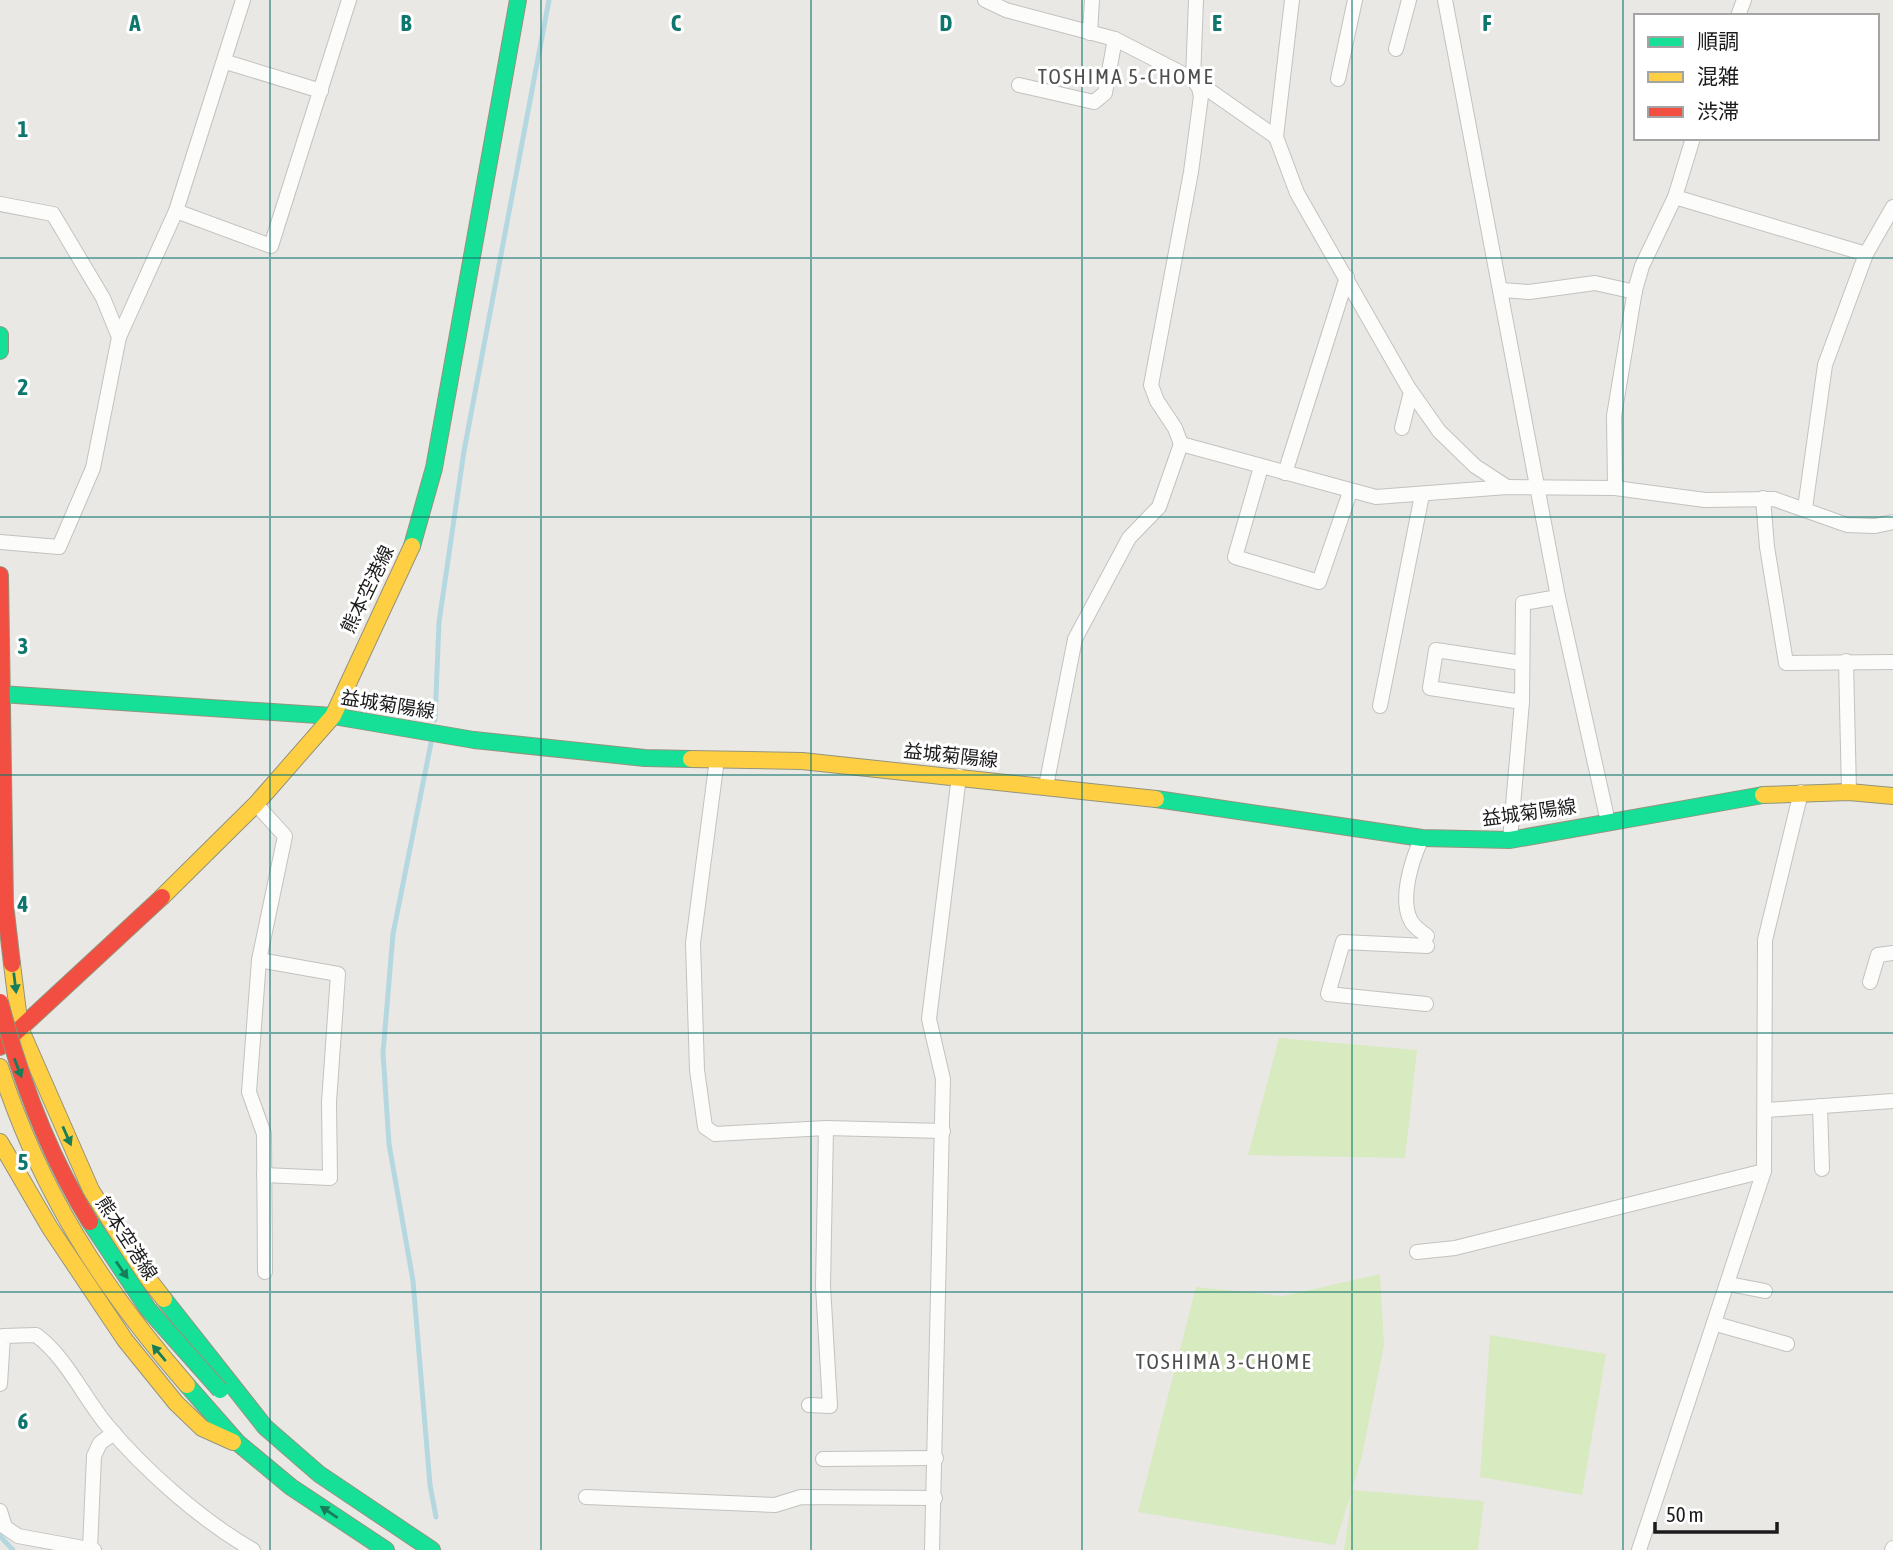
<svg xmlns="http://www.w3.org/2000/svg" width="1893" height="1550" viewBox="0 0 1893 1550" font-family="'Asap Condensed','Noto Sans JP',sans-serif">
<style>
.grass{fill:#d7eac0}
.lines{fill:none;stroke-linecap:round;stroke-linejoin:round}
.stream{stroke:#b5d8e0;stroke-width:5}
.street-casing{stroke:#c2c2c0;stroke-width:16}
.fast-casing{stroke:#93947c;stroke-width:18}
.slow-casing{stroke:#93947c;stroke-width:18}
.jam-casing{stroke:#93947c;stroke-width:18}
.street{stroke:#fcfcfb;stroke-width:14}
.fast{stroke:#16e098;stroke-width:16}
.slow{stroke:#ffcf43;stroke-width:16}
.jam{stroke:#f24e42;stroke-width:16}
.fast-bridge-casing{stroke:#93947c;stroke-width:18;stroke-linecap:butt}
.jam-bridge-casing{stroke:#93947c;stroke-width:18;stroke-linecap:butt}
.fast-bridge{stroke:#16e098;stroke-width:16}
.jam-bridge{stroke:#f24e42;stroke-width:16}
.oneway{fill:#187e5a}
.grid{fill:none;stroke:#0f766e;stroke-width:2;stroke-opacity:0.55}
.labels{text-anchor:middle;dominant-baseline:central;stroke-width:6;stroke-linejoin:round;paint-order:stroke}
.street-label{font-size:19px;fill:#1b1b1b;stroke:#fff}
.neighbourhood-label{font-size:21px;letter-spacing:2px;fill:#4e4e4e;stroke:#fff}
.grid-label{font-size:23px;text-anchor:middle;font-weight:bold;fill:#0f766e;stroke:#fff;stroke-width:6;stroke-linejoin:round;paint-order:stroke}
</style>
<rect width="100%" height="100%" fill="#eae8e4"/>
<!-- grass -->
<g class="grass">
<path d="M1279,1038L1417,1050L1405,1158L1248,1155Z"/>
<path d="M1380,1274L1384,1345L1362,1456L1352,1490L1484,1501L1478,1550H1344L1352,1491L1335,1545L1138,1512L1196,1287L1283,1296Z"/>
<path d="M1490,1335L1606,1354L1582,1495L1480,1477Z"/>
</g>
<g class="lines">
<!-- stream -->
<g class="stream">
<path d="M435,720L439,622L464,451L549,0"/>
<path d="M431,743L393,934L383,1053L389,1144L413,1281L430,1485L436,1517"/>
<path d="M0,1536L13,1550"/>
</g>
<!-- street casing -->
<g class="street-casing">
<g id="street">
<path d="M985,0L1006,10L1115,39L1193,79L1199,88L1201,96L1191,172L1151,385L1157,401L1175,428L1181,444L1159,507L1129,538L1075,639L1046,786"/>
<path d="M1196,0L1193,79L1276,137"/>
<path d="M1292,0L1276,137L1297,193L1408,387L1439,431L1475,466L1507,487"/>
<path d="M1445,0L1558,597L1608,822"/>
<path d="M1738,16L1744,0"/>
<path d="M1090,33L1092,0"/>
<path d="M1396,49L1409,0"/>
<path d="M226,62L321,91"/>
<path d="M1338,79L1355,0"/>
<path d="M1019,85L1094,102L1105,93L1115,39"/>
<path d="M1675,197L1866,254L1825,365L1805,508"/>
<path d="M0,204L53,214L103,298L119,337L93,468L59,547L0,542"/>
<path d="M176,211L271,246L349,0"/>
<path d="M1866,254L1893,207"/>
<path d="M1501,290L1529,292L1595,283L1635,292"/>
<path d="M119,337L176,211L243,0"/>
<path d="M1402,428L1411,392"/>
<path d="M1181,444L1376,497L1507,487L1615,488L1705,500L1774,499L1847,525L1875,526L1893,522"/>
<path d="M1261,467L1235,557L1319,582L1350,492"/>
<path d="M1285,473L1347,277"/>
<path d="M1615,488L1614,416L1635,290L1642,266L1675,197L1693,138"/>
<path d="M1763,498L1767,547L1786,663L1893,662"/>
<path d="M1846,661L1849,792"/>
<path d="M1522,702L1430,688L1436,650L1522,663"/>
<path d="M1380,706L1422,495"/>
<path d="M717,759L693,943L697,1070L705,1127L715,1134L826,1128L943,1131"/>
<path d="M256,804L285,836L259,960L249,1092L264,1134L265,1272"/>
<path d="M1422,838C1412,859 1399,899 1411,921C1414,927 1422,932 1427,936"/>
<path d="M1510,840L1522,702L1523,603L1558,597"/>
<path d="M259,960L338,974L329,1102L330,1178L264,1175"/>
<path d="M1870,982L1878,955L1893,953"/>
<path d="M1426,1004L1328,994L1343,942L1427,946"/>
<path d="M1820,1106L1822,1169"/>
<path d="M1767,1110L1893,1101"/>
<path d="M1417,1252L1455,1248L1764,1171"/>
<path d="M1729,1284L1765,1291"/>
<path d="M1716,1324L1787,1344"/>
<path d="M0,1384L3,1336L36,1335C66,1357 83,1396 106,1424C144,1470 202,1521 253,1550"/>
<path d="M809,1405L830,1406L823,1286L826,1128"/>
<path d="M823,1459L936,1458"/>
<path d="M586,1497L775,1505L801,1497L935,1498"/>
<path d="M0,1511L5,1527L18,1536L94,1550"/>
<path d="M90,1549L94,1456L100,1443L114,1433"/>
<path d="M932,1550L943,1079L929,1019L959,776"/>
<path d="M1639,1550L1764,1171L1765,940L1801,792"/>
<path d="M1892,1550L1893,1548"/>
</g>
</g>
<!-- fast casing -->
<g class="fast-casing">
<g id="fast">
<path d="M0,335V351"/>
<path d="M412,546L434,468L518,0"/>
<path d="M0,694L333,716L474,740L645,758L691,759"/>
<path d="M1156,799L1422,838L1510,840L1763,795"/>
<path d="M164,1299L265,1427L319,1474L432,1550"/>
<path d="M187,1385L238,1443L291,1487L386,1550"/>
</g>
</g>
<!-- slow casing -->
<g class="slow-casing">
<g id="slow">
<path d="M691,759L802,761L1156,799"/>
<path d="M1763,795L1849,792L1893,796"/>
<path d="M162,897L256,804L333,716L412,546"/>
<path d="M12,964L20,1028L91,1190L139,1267L164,1299"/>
<path d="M0,1067C41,1193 101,1286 187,1385"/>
<path d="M0,1142L50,1228L125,1340L176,1403L202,1428L233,1442"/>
</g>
</g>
<!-- jam casing -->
<g class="jam-casing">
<g id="jam">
<path d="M0,575L5,904L12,964"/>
<path d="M0,1047L162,897"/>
</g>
</g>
<!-- street -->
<use href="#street" class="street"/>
<!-- fast -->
<use href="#fast" class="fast"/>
<!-- slow -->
<use href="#slow" class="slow"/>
<!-- jam -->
<use href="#jam" class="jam"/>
<!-- fast-bridge casing -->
<g class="fast-bridge-casing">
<path id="fast-bridge" d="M90,1222L148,1309L220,1390"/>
</g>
<!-- jam-bridge casing -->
<g class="jam-bridge-casing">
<path id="jam-bridge" d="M0,1002C20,1079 48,1154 90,1222"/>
</g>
<!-- fast-bridge -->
<use href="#fast-bridge" class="fast-bridge"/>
<!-- jam-bridge -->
<use href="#jam-bridge" class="jam-bridge"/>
</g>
<!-- one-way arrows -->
<defs><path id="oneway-solid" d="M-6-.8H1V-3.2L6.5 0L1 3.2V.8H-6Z" transform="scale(1.75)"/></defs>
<g class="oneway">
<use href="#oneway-solid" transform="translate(15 983) rotate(83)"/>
<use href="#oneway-solid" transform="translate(18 1068) rotate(69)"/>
<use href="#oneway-solid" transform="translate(67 1136) rotate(66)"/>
<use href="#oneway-solid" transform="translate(122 1270) rotate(55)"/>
<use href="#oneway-solid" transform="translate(159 1353) rotate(-130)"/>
<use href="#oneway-solid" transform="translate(329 1512) rotate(-146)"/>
</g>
<!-- grid -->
<path class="grid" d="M270,0V1550M541,0V1550M811,0V1550M1082,0V1550M1352,0V1550M1623,0V1550M0,258H1893M0,517H1893M0,775H1893M0,1033H1893M0,1292H1893"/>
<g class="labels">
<!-- street labels -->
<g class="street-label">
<text transform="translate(367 589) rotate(-64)">熊本空港線</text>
<text transform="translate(388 704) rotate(9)">益城菊陽線</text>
<text transform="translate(951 755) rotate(6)">益城菊陽線</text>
<text transform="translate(1529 812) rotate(-8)">益城菊陽線</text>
<text transform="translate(127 1238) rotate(57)">熊本空港線</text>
</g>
<!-- neighbourhood labels -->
<g class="neighbourhood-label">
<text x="1126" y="76">TOSHIMA 5-CHOME</text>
<text x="1224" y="1361">TOSHIMA 3-CHOME</text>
</g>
</g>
<g class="grid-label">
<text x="135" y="31">A</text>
<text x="406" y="31">B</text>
<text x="676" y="31">C</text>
<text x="946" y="31">D</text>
<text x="1217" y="31">E</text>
<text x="1487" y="31">F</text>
<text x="23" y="137">1</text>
<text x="23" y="395">2</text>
<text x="23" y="654">3</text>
<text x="23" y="912">4</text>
<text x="23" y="1170">5</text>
<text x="23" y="1429">6</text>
</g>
<!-- legend -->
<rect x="1634" y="14" width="245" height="126" fill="#ffffff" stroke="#a4a4a4" stroke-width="2"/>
<rect x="1648" y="37" width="35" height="10" fill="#16e098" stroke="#a4a4a4" stroke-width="2"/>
<text x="1697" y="49" font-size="21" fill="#1b1b1b">順調</text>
<rect x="1648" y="72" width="35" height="10" fill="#ffcf43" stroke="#a4a4a4" stroke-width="2"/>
<text x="1697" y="84" font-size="21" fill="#1b1b1b">混雑</text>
<rect x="1648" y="107" width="35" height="10" fill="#f24e42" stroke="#a4a4a4" stroke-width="2"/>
<text x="1697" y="119" font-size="21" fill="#1b1b1b">渋滞</text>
<!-- scale -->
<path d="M1655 1522v10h122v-10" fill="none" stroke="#1b1b1b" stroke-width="3.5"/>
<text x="1666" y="1522" font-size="21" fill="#1b1b1b" stroke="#ffffff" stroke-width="5" paint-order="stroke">50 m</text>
</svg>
